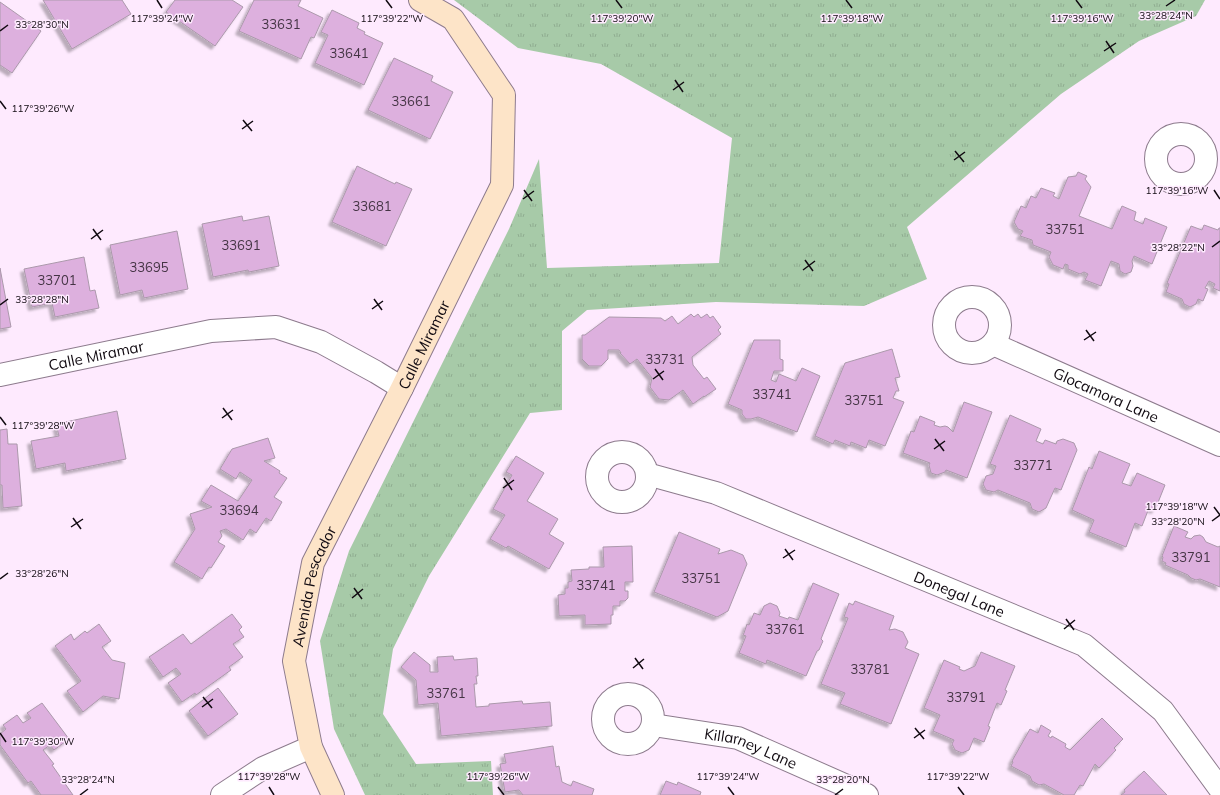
<svg xmlns="http://www.w3.org/2000/svg" width="1220" height="795" viewBox="0 0 1220 795" font-family="Mulish,sans-serif">
<style>
.grass{fill:url(#grass-tufts)}
.building{fill:#ddb0de;stroke:#ab99ab;filter:url(#shadow)}
.lines{fill:none;stroke-linecap:round;stroke-linejoin:round}
.street-casing{stroke:#8d7b8d;stroke-width:24}
.secondary-casing{stroke:#8d7b8d;stroke-width:24}
.street{stroke:#fff;stroke-width:22}
.secondary{stroke:#fde4c8;stroke-width:22}
.ticks{fill:none;stroke:#110a11;stroke-width:1.5}
.labels{text-anchor:middle;dominant-baseline:central;stroke-width:3;stroke-linejoin:round;paint-order:stroke}
.number-label{font-size:13px;fill:#443444}
.street-label{font-size:15px;fill:#110a11;stroke:#feeafe}
.ticks-label{font-size:10px;text-anchor:middle;fill:#110a11;stroke:#feeafe;stroke-width:3;stroke-linejoin:round;paint-order:stroke}
</style>
<defs>
<pattern id="grass-tufts" width="24" height="20" patternUnits="userSpaceOnUse"><rect width="24" height="20" fill="#a7caa8"/><path d="M3 7l-1-3M5 7V3M7 7l1-3M15 17l-1-3M17 17v-4M19 17l1-3" fill="none" stroke="#8fac90"/></pattern>
<filter id="shadow"><feDropShadow dx="-3.5" dy="3.5" stdDeviation="1" flood-color="#0004"/></filter>
</defs>
<rect width="100%" height="100%" fill="#feeafe"/>
<!-- grass -->
<path class="grass" d="M454,0H1205L1196,16L1139,41L1061,94L907,227L927,279L864,306L716,302L587,310L562,331V410L530,413L429,576L393,649L383,714L416,764L491,761L493,795H365L334,729L320,641L349,551L509,229L539,159L547,268L719,263L732,138L601,64L518,48Z"/>
<!-- building -->
<g class="building">
<path d="M43,0H122L131,14L72,49Z"/>
<path d="M175,0H232L243,7L215,46L166,12Z"/>
<path d="M254,0H301L298,6L323,18L314,38L311,37L301,59L239,31Z"/>
<path d="M0,2L41,31L12,73L0,65Z"/>
<path d="M332,10L359,23L357,28L365,32L364,34L383,43L364,85L315,63L328,35L321,32Z"/>
<path d="M394,58L433,76L431,81L453,92L430,139L368,110Z"/>
<path d="M357,166L395,184L396,182L412,189L386,246L332,222Z"/>
<path d="M1078,172L1087,176L1085,179L1091,187L1079,216L1112,229L1122,206L1136,212L1134,220L1143,224L1145,218L1167,227L1152,264L1134,256L1132,261L1133,266L1131,272L1125,274L1120,271L1119,264L1111,261L1101,286L1085,280L1088,274L1084,272L1080,274L1068,269V265L1065,264L1063,269L1053,265L1049,257L1051,252L1033,245L1032,240L1020,236L1023,231L1018,229L1014,222L1021,206L1026,208L1031,196L1036,198L1041,188L1055,193L1053,196L1059,199L1068,177L1076,176Z"/>
<path d="M242,216L243,221L269,216L279,266L249,272L248,270L213,277L202,224Z"/>
<path d="M1204,225L1218,230L1219,228H1220V291L1213,288L1215,284L1209,281L1205,288L1208,289L1203,301L1198,299L1196,304L1190,307L1184,304L1182,299L1166,292L1169,284L1167,283L1191,226L1202,230Z"/>
<path d="M177,231L188,289L144,298L142,290L120,295L110,245Z"/>
<path d="M84,257L90,291L95,290L99,308L55,317L52,303L32,307L24,269Z"/>
<path d="M0,268L11,327L0,329Z"/>
<path d="M691,314L694,317L698,314L701,318L707,314L710,318L713,316L721,327L718,330L721,334L692,357L693,365L704,379L707,377L716,389L704,397V396L693,404L683,390L669,400L659,399L650,387L652,378L637,359L630,364L620,353H621L619,350H608V359L601,366H589L582,359V335H585L609,317L661,318L665,321L672,316L678,324Z"/>
<path d="M754,340H780V359L783,360V371H774L771,380L776,382L779,374L796,381L802,368L820,376L797,432L758,417L751,419H746L742,414V410L728,404Z"/>
<path d="M892,349L900,377L895,378L899,391H896L893,398L904,402L885,446L869,440L866,448L851,442L850,446L835,440L833,444L815,436L845,363Z"/>
<path d="M964,402L992,412L967,478L946,470L945,472L937,475L931,473L929,465L930,463L903,453L911,431L914,432L920,416L935,422L934,425L940,427L945,426L948,427L953,432Z"/>
<path d="M117,411L126,459L66,471L65,463L36,469L31,441L59,436L56,424Z"/>
<path d="M1010,415L1041,429L1036,441L1043,444L1045,440L1056,444L1057,441L1063,439L1074,443L1077,450L1061,490L1055,488L1046,508L1039,512L1032,509L1030,503L998,490L994,492L986,490L983,484L986,476L993,474L996,466L990,464Z"/>
<path d="M7,429L8,444H17L22,506L3,508L2,485H0V430Z"/>
<path d="M268,438L275,458L264,461L280,471L279,473L287,478L274,497L282,502L271,521L266,518L256,533L250,529L243,540L226,529L220,531L222,536L218,542L225,546L211,568L209,567L202,579L174,562L195,529L190,514L212,507L201,501L211,485L238,501L252,480L240,472L236,479L220,469L232,449Z"/>
<path d="M1099,451L1130,464L1122,483L1131,486L1137,473L1165,485L1155,510L1149,508L1142,526L1135,523L1126,547L1089,532L1094,520L1072,510L1089,467L1092,469Z"/>
<path d="M516,456L544,473L527,501L558,519L549,534L564,543L549,569L508,546L506,548L490,539L505,515L493,509L512,475L506,472Z"/>
<path d="M1174,526L1188,532L1185,537L1191,539L1194,536L1200,535L1203,537L1206,542L1218,547L1220,546V587L1200,579L1196,580L1191,578L1188,575L1165,565L1166,563L1162,561L1163,557L1162,556Z"/>
<path d="M679,532L720,549L718,554L731,550L743,555L747,564L728,611L717,617L654,592Z"/>
<path d="M632,546L633,582H625V591H628V598L625,601H620V606H613V615H611V624L585,625V615L559,616L558,595L565,594V588H568V582L572,581L571,570L589,569V567H604L603,547Z"/>
<path d="M813,583L839,594L821,639L823,641L819,650L817,651L806,676L767,660L766,664L739,653L746,636L743,635L744,633L747,624L749,625L754,613L760,615L764,606L770,603L777,606L780,613L779,616L788,619L789,617L798,620Z"/>
<path d="M855,601L894,616L889,630L895,629L903,632L908,642L905,648L919,654L891,724L840,704L845,693L821,684L848,618L844,617L849,603L853,605Z"/>
<path d="M232,614L242,627L239,630L244,637L233,644L243,657L229,667L231,670L196,695L195,693L182,702L168,683L181,674L176,668L163,677L149,657L183,634L191,644Z"/>
<path d="M99,624L111,641L102,647L112,660L125,663L119,699L103,696L83,712L67,691L81,681L55,646L71,634L74,640L85,631L87,633Z"/>
<path d="M414,652L430,665V672H438L437,657L453,656L454,660L477,658L478,676H476L477,684H474L476,707L489,706V704L522,701L523,704L550,702L552,726L441,736L438,703L418,705L416,680L401,667Z"/>
<path d="M981,652L1015,666L1005,690L1007,691L1001,705L997,703L988,726L990,727L984,742L974,738L969,750L962,753L955,750L952,744L954,740L933,731L940,715L924,708L944,660L960,667L959,669L964,671L975,666Z"/>
<path d="M218,688L238,714L208,736L189,711Z"/>
<path d="M42,703L69,739L54,750L50,745L43,750L54,764L52,765L73,795H41L31,781L28,783L0,745V734L6,729L3,725L17,715L23,723L31,718L27,713Z"/>
<path d="M1102,718L1123,739L1114,748L1116,750L1099,768L1095,764L1083,786L1080,785L1074,795H1064L1044,784L1039,785L1032,781L1030,776L1011,766L1013,762L1012,761L1030,729L1038,733L1041,725L1051,731L1048,736L1051,738L1052,736L1066,744L1065,747L1070,750Z"/>
<path d="M553,746L556,767L559,766L562,782L571,786L573,781L594,789L592,795H523L519,790L505,792L500,764L506,763L504,754Z"/>
<path d="M1144,771L1167,795H1121L1125,792L1124,790Z"/>
<path d="M666,781L677,785L678,782L701,792L700,795H660Z"/>
</g>
<g class="lines">
<!-- street casing -->
<g class="street-casing">
<g id="street">
<circle cx="1181" cy="159" r="25"/>
<circle cx="972" cy="325" r="28"/>
<path id="s1" d="M993,344L1220,445"/>
<path id="s2" d="M0,375L211,331L276,327L321,342L376,372L402,388"/>
<circle cx="622" cy="477" r="25"/>
<path id="s3" d="M647,474L716,493L1084,645L1163,711L1220,789"/>
<circle cx="628" cy="719" r="25"/>
<path id="s4" d="M653,725L738,738L867,795"/>
<path d="M222,795L263,768L311,747"/>
</g>
</g>
<!-- secondary casing -->
<g class="secondary-casing">
<g id="secondary">
<path id="s5" d="M333,795L311,747L294,661L313,563L402,388L502,185L504,95L453,19L420,0"/>
</g>
</g>
<!-- street -->
<use href="#street" class="street"/>
<!-- secondary -->
<use href="#secondary" class="secondary"/>
</g>
<!-- ticks -->
<path class="ticks" d="M157,0L162,8M386,0L392,8M616,0L622,8M846,0L852,8M1076,0L1082,8M1166,6L1175,0M0,31L8,25M1106,41L1114,53M1104,51L1116,43M675,80L683,92M673,90L684,82M0,101L6,109M243,120L252,131M242,129L253,121M955,151L964,162M954,160L965,152M524,190L532,201M1214,190L1220,199M523,199L534,191M93,229L101,240M91,239L103,230M1212,247L1220,241M805,260L813,271M803,270L815,261M374,299L382,310M0,305L8,299M372,309L383,301M1086,330L1094,341M1084,340L1096,332M655,369L663,380M653,379L664,371M223,408L232,420M0,417L6,425M222,418L233,410M935,439L944,451M934,449L945,441M504,478L512,490M503,488L514,480M1214,507L1220,515M73,518L81,529M1212,521L1220,515M71,527L83,519M785,549L793,560M783,558L795,550M0,579L8,573M354,588L362,599M352,598L363,589M1066,619L1074,630M1064,629L1075,620M635,658L643,669M633,668L644,659M203,697L212,708M202,707L213,699M915,728L924,739M0,733L6,742M914,738L925,730M269,787L274,795M498,787L504,795M728,787L734,795M958,787L964,795M80,795L88,789M835,795L843,789"/>
<g class="labels">
<!-- number labels -->
<g class="number-label">
<text x="281" y="24">33631</text>
<text x="349" y="53">33641</text>
<text x="411" y="101">33661</text>
<text x="372" y="206">33681</text>
<text x="1065" y="229">33751</text>
<text x="241" y="245">33691</text>
<text x="149" y="267">33695</text>
<text x="57" y="280">33701</text>
<text x="665" y="359">33731</text>
<text x="772" y="394">33741</text>
<text x="864" y="400">33751</text>
<text x="1033" y="465">33771</text>
<text x="239" y="510">33694</text>
<text x="1191" y="557">33791</text>
<text x="701" y="578">33751</text>
<text x="596" y="585">33741</text>
<text x="785" y="629">33761</text>
<text x="870" y="669">33781</text>
<text x="446" y="693">33761</text>
<text x="966" y="697">33791</text>
</g>
<!-- street labels -->
<g class="street-label">
<text stroke="none"><textPath href="#s5" startOffset="485">Calle Miramar</textPath></text>
<text stroke="none"><textPath href="#s2" startOffset="98">Calle Miramar</textPath></text>
<text stroke="none"><textPath href="#s1" startOffset="124">Glocamora Lane</textPath></text>
<text stroke="none"><textPath href="#s5" startOffset="218">Avenida Pescador</textPath></text>
<text stroke="none"><textPath href="#s3" startOffset="335">Donegal Lane</textPath></text>
<text stroke="none"><textPath href="#s4" startOffset="101">Killarney Lane</textPath></text>
</g>
</g>
<g class="ticks-label">
<text x="1166" y="19">33°28'24"N</text>
<text x="162" y="22">117°39'24"W</text>
<text x="392" y="22">117°39'22"W</text>
<text x="622" y="22">117°39'20"W</text>
<text x="852" y="22">117°39'18"W</text>
<text x="1082" y="22">117°39'16"W</text>
<text x="42" y="28">33°28'30"N</text>
<text x="43" y="112">117°39'26"W</text>
<text x="1177" y="194">117°39'16"W</text>
<text x="1178" y="251">33°28'22"N</text>
<text x="42" y="303">33°28'28"N</text>
<text x="43" y="429">117°39'28"W</text>
<text x="1177" y="510">117°39'18"W</text>
<text x="1178" y="525">33°28'20"N</text>
<text x="42" y="577">33°28'26"N</text>
<text x="43" y="745">117°39'30"W</text>
<text x="269" y="780">117°39'28"W</text>
<text x="498" y="780">117°39'26"W</text>
<text x="728" y="780">117°39'24"W</text>
<text x="958" y="780">117°39'22"W</text>
<text x="88" y="783">33°28'24"N</text>
<text x="843" y="783">33°28'20"N</text>
</g>
</svg>
